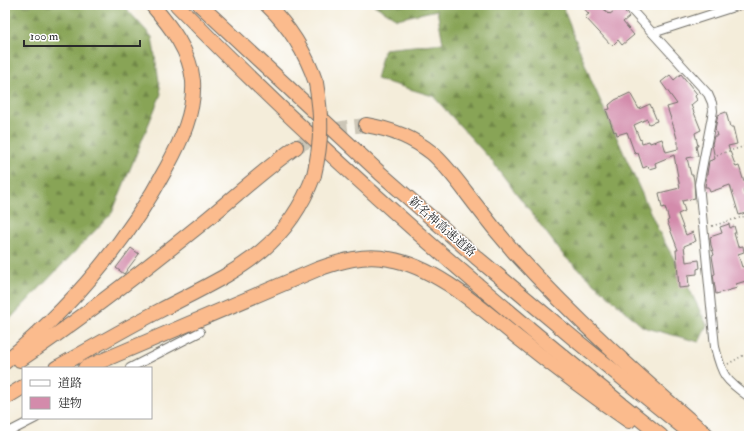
<svg xmlns="http://www.w3.org/2000/svg" width="754" height="441" viewBox="0 0 754 441" font-family="'IM FELL Double Pica','Noto Serif JP',serif">
<style>
.forest{fill:url(#forest-firs);stroke:#5a6840}
.building{fill:#d38bab}
.lines{fill:none;stroke-linecap:round;stroke-linejoin:round}
.motorway-tunnel{stroke:#ccc6b7;stroke-width:14;stroke-dasharray:14 7;stroke-linecap:butt}
.minor-casing{stroke:#716f68;stroke-width:10}
.motorway-casing{stroke:#716f68;stroke-width:16}
.path{stroke:#716f68;stroke-width:1.5;stroke-dasharray:1 3;stroke-linecap:butt}
.minor{stroke:#fff;stroke-width:8}
.motorway{stroke:#fbbb8d;stroke-width:14}
.motorway-bridge-casing{stroke:#716f68;stroke-width:16;stroke-linecap:butt}
.motorway-bridge{stroke:#fbbb8d;stroke-width:14}
.labels{text-anchor:middle;dominant-baseline:central;stroke-width:3;stroke-linejoin:round;paint-order:stroke}
.street-label{font-size:12px;fill:#2b2b2b;stroke:#fff}
</style>
<defs>
<pattern id="forest-firs" width="22" height="20" patternUnits="userSpaceOnUse"><rect width="22" height="20" fill="#88a456"/><path d="M5 1l3.5 6h-7zM16 11l3.5 6h-7z" fill="#6f8647"/></pattern>
</defs>
<rect width="100%" height="100%" fill="#fff"/>
<filter id="ink" filterUnits="userSpaceOnUse"><feTurbulence type="fractalNoise" baseFrequency=".025" numOctaves="2"/><feDisplacementMap in="SourceGraphic" scale="8" xChannelSelector="R" yChannelSelector="G"/><feConvolveMatrix kernelMatrix="1 2 1 2 8 2 1 2 1" color-interpolation-filters="sRGB"/></filter>
<filter id="wash" filterUnits="userSpaceOnUse"><feTurbulence type="fractalNoise" baseFrequency=".012" numOctaves="4" result="noise"/><feDisplacementMap in="SourceGraphic" scale="16" xChannelSelector="R" yChannelSelector="G"/><feGaussianBlur stdDeviation="0.9" result="paint"/><feColorMatrix in="noise" values="0 0 0 0 0 0 0 0 0 0 0 0 0 0 0 0 0 1.4 0 .05"/><feComposite in="paint" operator="in"/></filter>
<g filter="url(#wash)">
<rect width="100%" height="100%" fill="#f4edda"/>
<!-- forest -->
<g class="forest">
<path d="M5,5H123L152,37L161,94L112,213L5,324Z"/>
<path d="M374,5H562L592,82L659,232L679,268L707,325L699,342L643,327L564,256L491,160L433,96L376,79L384,49L443,43L437,10L397,19Z"/>
</g>
<g id="blocks">
<!-- building -->
<g class="building">
<path d="M581,5H601L608,14L609,13L610,14L621,6L629,17L623,22L634,35L622,45L618,40L612,46L585,17L589,14Z"/>
<path d="M681,74L697,94L695,96L697,100L691,105L701,130L695,133L698,146H696L698,156L687,158L691,175H693L694,181L695,198L682,201L685,211L678,214L686,235L693,232L696,241L684,246L686,262L699,260L700,268L697,269V274L688,275L689,287L679,288L676,250H678L667,221L669,220L665,207L662,208L659,193L680,188L674,155L655,163L656,167L649,169L648,166L643,168L638,153L635,154L627,132L617,135L616,131L614,132L606,110L610,109L609,105L615,100L630,93L639,109L650,104L657,121L649,124L647,119L634,125L640,140L641,139L642,143L649,141L650,143L662,139L666,152L678,149V142L674,128L667,107L677,104L661,82L670,75L674,80Z"/>
<path d="M726,112L730,127H733L737,144L728,146L736,167L739,166L744,182L749,180V188L743,190L747,202H749V212L739,215L730,185L710,192L708,187H705L709,161L715,159L712,144L714,136H717L715,129L718,115Z"/>
<path d="M729,224L730,228L734,226L736,233H734L738,247L743,246L744,252L738,254L742,267L745,266L749,280L736,284L737,288L716,294L713,275L715,274L712,256L714,255L711,245L710,237L722,233L720,227Z"/>
<path d="M131,248L139,254L124,274L116,268Z"/>
</g>
</g>
</g>
<g filter="url(#ink)">
<use href="#blocks" fill-opacity="0" stroke="#716f68" stroke-width="1"/>
<g class="lines">
<!-- motorway-tunnel -->
<path class="motorway-tunnel" d="M296,147L327,131L347,127L366,125"/>
<!-- minor casing -->
<g class="minor-casing">
<g id="minor">
<path d="M627,5L708,94L712,103L713,111L699,184L715,347C722,376 725,380 749,397"/>
<path d="M653,33L740,5"/>
<path d="M130,368L200,332"/>
<path d="M5,434L36,418"/>
</g>
</g>
<!-- motorway casing -->
<g class="motorway-casing">
<g id="motorway">
<path d="M177,5C328,160 492,301 661,436"/>
<path d="M200,5L380,173L476,257L578,342L694,436"/>
<path d="M267,5C290,27 306,53 316,83"/>
<path d="M366,125C391,129 412,137 432,153C449,168 461,186 475,204C488,221 501,237 515,253C575,319 641,378 708,436"/>
<path d="M20,360C79,320 135,277 190,233C226,205 259,173 296,147"/>
<path d="M5,362C70,308 127,242 167,167C181,141 195,112 193,81C190,51 171,27 152,5"/>
<path d="M56,368C90,349 124,329 159,311C228,274 284,255 314,175"/>
<path d="M85,368L318,269C341,261 364,254 389,259C438,267 484,311 522,341C557,369 593,396 629,421"/>
<path d="M5,398L23,387"/>
</g>
</g>
<!-- path -->
<g class="path">
<path d="M713,156L749,145"/>
<path d="M712,226L749,215"/>
<path d="M728,364L749,352"/>
</g>
<!-- minor -->
<use href="#minor" class="minor"/>
<!-- motorway -->
<use href="#motorway" class="motorway"/>
<!-- motorway-bridge casing -->
<g class="motorway-bridge-casing">
<path id="motorway-bridge" d="M314,175C322,141 322,117 316,83"/>
</g>
<!-- motorway-bridge -->
<use href="#motorway-bridge" class="motorway-bridge"/>
</g>
</g>
<g class="labels">
<!-- street labels -->
<g class="street-label">
<text transform="translate(442 227) rotate(41)">新名神高速道路</text>
</g>
</g>
<!-- margin -->
<rect width="754" height="441" fill="none" stroke="#fff" stroke-width="20"/>
<!-- legend -->
<rect x="22" y="367" width="130" height="52" fill="#ffffff" stroke="#aaaaaa"/>
<rect x="30" y="380" width="20" height="6" fill="#ffffff" stroke="#aaaaaa"/>
<text x="58" y="387" font-size="12" fill="#2b2b2b">道路</text>
<rect x="30" y="397" width="20" height="12" fill="#d38bab" stroke="#aaaaaa"/>
<text x="58" y="407" font-size="12" fill="#2b2b2b">建物</text>
<!-- scale -->
<path d="M24 40v6h116v-6" fill="none" stroke="#2b2b2b" stroke-width="2"/>
<text x="30" y="40" font-size="12" fill="#2b2b2b" stroke="#ffffff" stroke-width="3" paint-order="stroke">100 m</text>
</svg>
